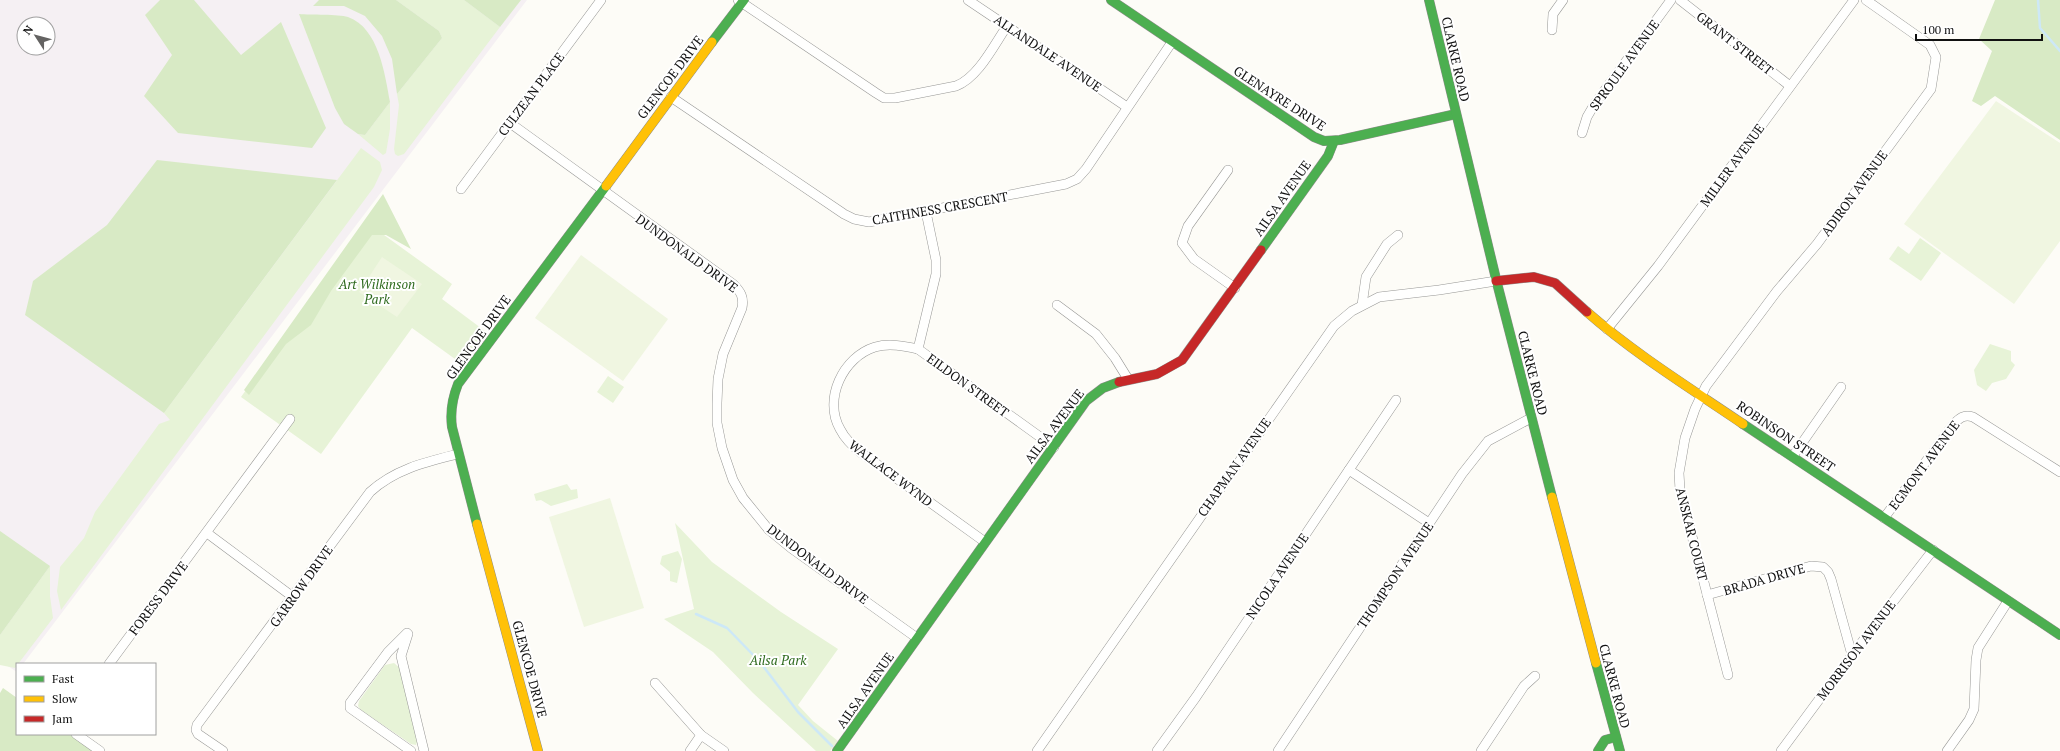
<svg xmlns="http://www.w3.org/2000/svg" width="2060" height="751" viewBox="0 0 2060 751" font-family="'PT Serif',serif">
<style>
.industrial{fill:#f5f0f3;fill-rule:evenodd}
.green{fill:#e7f3d7}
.forest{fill:#d8eac5}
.pitch{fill:#f0f6e1}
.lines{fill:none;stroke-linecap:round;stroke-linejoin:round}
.stream{stroke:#cde8f7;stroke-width:2.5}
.street-casing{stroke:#979795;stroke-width:10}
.fast-casing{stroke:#8e8d8b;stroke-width:10}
.slow-casing{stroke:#8e8d8b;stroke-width:10}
.jam-casing{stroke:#8e8d8b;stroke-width:10}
.street{stroke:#fffffe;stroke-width:9}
.fast{stroke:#4caf50;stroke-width:9}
.slow{stroke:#ffc107;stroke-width:9}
.jam{stroke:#c62828;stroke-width:9}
.labels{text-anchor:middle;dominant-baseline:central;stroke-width:4;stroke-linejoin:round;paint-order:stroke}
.street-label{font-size:13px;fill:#111;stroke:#fff}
.park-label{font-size:13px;font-style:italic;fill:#2f6b1f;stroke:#fff}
</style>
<rect width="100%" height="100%" fill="#fdfcf7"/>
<!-- industrial -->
<path class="industrial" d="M0,0H527L23,664H17V672L0,661ZM24,24H48V48H24Z"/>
<!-- green -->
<g class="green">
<path d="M396,0H464L500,27L404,154L398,156L395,154L394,149L399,105L397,94L442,38L439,31Z"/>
<path d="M390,102V129L386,153L383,155L358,134L365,135Z"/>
<path d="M361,148L380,162L382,170L374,187L61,610L57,591L60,567L84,538L95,512L159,424L170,420L164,413Z"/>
<path d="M366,222L452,284L442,299L485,331L462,364L412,328L321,454L241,397Z"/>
<path d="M1920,238L1941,253L1921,281L1889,259L1898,246L1909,254Z"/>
<path d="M1990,344L2011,351V361L2015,365L2006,379L1992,383L1986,391L1977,385L1974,370Z"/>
<path d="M608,376L624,387L613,403L597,392Z"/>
<path d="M567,484L571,490L577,489L578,498L551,506L541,500L536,501L534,494Z"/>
<path d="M675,523L712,562L781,612L838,649L798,705L813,721L838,741L830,751H816L753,693L713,652L664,619L694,609Z"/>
<path d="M678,551L682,559L677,583L670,581V572L660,564L662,556Z"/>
<path d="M50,566V596L53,618L15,668L0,665V635Z"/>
<path d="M394,663L401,669L418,740L416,745L411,744L361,710L358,706L359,701L385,665Z"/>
</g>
<!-- forest -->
<g class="forest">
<path d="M160,0H194L241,55L281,22L326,128L312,148L178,133L144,96L172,55L145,15Z"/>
<path d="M319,0H396L439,31L442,38L397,94L392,59L382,36L365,16L344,6H313Z"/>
<path d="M464,0H521L500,27Z"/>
<path d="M1995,0H2060V140L1995,96L1981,106L1972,101L1992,51L1979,39Z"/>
<path d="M299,14C311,15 338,14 348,17C379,28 385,75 390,102L365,135L358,134L344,124L335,108Z"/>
<path d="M157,160L337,180L164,413L25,315L33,281L107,225Z"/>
<path d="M383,194L411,249L386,235H372L331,291L311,325L286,344L249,395L244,390Z"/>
<path d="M0,531L50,566L0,635Z"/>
<path d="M3,688L17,698V734H69L94,751H0V693Z"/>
</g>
<!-- pitch -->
<g class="pitch">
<path d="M1996,101L2060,143V241L2014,304L1904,224Z"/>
<path d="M581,255L668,319L623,381L535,318Z"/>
<path d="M382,257L422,284L397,317L359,292Z"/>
<path d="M610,498L644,608L584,627L549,517Z"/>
</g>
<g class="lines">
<!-- stream -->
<g class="stream">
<path d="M2038,0L2040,28L2060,51"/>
<path d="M696,614L727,628L760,662L798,712L832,746"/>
</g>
<!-- street casing -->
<g class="street-casing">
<g id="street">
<path d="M738,0L876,93L884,98H895L956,86C978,78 994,45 1007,26"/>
<path d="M968,0L1127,107"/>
<path d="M1680,0L1790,86"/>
<path d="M1552,30L1553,14L1563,0"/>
<path d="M671,97L844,214L854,219L869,222L1066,184L1077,179L1086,169L1172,42"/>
<path d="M510,123L733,284C741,292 744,297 742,308L723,354L718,379L717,403V423L722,448L733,480L743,498L769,530L791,548L917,638"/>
<path d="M1582,133L1587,117L1594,105L1671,0"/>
<path d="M1228,170L1188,226L1182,243L1194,259L1235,288"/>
<path d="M461,189L601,0"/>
<path d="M926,212L936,260V274L918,349L1054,447"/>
<path d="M1057,305L1096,334L1115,358L1128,379"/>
<path d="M1362,305L1366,277L1387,244L1398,235"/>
<path d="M1607,329L1658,266L1854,0"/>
<path d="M918,349C904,346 889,343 875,347C843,357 823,399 840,429C845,439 852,445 860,452L985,542"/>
<path d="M1793,456L1841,387"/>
<path d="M1349,470L1429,523"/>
<path d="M1884,518L1953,425C1959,418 1964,414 1973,417L2060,472"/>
<path d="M207,533L293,597"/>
<path d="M1707,595L1811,566L1823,567L1828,572L1831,579L1852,655"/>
<path d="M109,664L290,419"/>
<path d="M1728,675L1680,490L1679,473L1685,438L1695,409L1706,386L1777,291L1817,244L1931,89L1936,57L1930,45L1866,0"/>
<path d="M655,683L701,735L724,751"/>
<path d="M76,734L100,751"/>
<path d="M223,751L198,734L196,730L197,725L370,492C395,469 426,462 458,454"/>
<path d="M411,751L350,708V703L388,652L407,633L408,634L401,656L424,751"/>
<path d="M690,751L701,735"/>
<path d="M1037,751L1334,326L1352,311L1379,297L1439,290L1496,281"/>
<path d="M1157,751L1196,697L1396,400"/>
<path d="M1278,751L1462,474L1488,441L1531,418"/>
<path d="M1481,751L1524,686L1535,676"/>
<path d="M1781,751L1852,655L1933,550"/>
<path d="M1947,751L1969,720L1974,709L1976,660L1978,648L2008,601"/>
</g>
</g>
<!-- fast casing -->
<g class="fast-casing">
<g id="fast">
<path d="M1111,0L1314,137L1324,141L1340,140L1456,114"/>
<path d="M1429,0L1497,283L1552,497"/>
<path d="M712,42L744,0"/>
<path d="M1261,250L1328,156L1334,141"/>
<path d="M1743,424L2060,635"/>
<path d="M477,524L452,427C450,412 452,399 458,384L606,186"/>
<path d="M1596,663L1620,751"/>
<path d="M837,751L1086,401L1103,388L1119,382"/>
<path d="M1598,751L1605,740L1616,737"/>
</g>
</g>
<!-- slow casing -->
<g class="slow-casing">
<g id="slow">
<path d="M606,186L712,42"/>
<path d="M1587,312C1635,354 1690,388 1743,424"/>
<path d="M1552,497L1596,663"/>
<path d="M477,524L538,751"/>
</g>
</g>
<!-- jam casing -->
<g class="jam-casing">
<g id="jam">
<path d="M1496,281L1534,277L1555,283L1587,312"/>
<path d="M1119,382L1157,374L1182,360L1261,250"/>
</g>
</g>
<!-- street -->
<use href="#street" class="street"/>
<!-- fast -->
<use href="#fast" class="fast"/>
<!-- slow -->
<use href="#slow" class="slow"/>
<!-- jam -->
<use href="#jam" class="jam"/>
</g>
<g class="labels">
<!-- street labels -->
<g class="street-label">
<text transform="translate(1735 43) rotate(38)">GRANT STREET</text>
<text transform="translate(1048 53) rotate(34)">ALLANDALE AVENUE</text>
<text transform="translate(1456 59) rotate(77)">CLARKE ROAD</text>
<text transform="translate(1624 65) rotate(-54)">SPROULE AVENUE</text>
<text transform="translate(670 77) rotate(-53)">GLENCOE DRIVE</text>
<text transform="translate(531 94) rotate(-53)">CULZEAN PLACE</text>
<text transform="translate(1280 98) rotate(33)">GLENAYRE DRIVE</text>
<text transform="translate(1732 165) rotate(-54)">MILLER AVENUE</text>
<text transform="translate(1854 193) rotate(-54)">ADIRON AVENUE</text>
<text transform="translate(1282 198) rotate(-55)">AILSA AVENUE</text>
<text transform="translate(940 208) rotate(-10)">CAITHNESS CRESCENT</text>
<text transform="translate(687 253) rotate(36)">DUNDONALD DRIVE</text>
<text transform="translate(478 337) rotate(-54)">GLENCOE DRIVE</text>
<text transform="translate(1533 373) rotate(76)">CLARKE ROAD</text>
<text transform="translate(968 385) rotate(36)">EILDON STREET</text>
<text transform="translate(1054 426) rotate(-53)">AILSA AVENUE</text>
<text transform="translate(1786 436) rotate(34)">ROBINSON STREET</text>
<text transform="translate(1924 465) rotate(-53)">EGMONT AVENUE</text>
<text transform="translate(1234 467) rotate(-55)">CHAPMAN AVENUE</text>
<text transform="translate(891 473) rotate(37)">WALLACE WYND</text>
<text transform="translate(1692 534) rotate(76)">ANSKAR COURT</text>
<text transform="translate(818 564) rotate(37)">DUNDONALD DRIVE</text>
<text transform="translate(1395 575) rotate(-56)">THOMPSON AVENUE</text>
<text transform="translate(1277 576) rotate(-56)">NICOLA AVENUE</text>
<text transform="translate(1764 579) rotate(-16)">BRADA DRIVE</text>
<text transform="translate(301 586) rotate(-54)">GARROW DRIVE</text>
<text transform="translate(158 598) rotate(-53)">FORESS DRIVE</text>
<text transform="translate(1856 650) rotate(-53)">MORRISON AVENUE</text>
<text transform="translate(530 669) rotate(75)">GLENCOE DRIVE</text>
<text transform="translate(1615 686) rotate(75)">CLARKE ROAD</text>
<text transform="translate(865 690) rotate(-55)">AILSA AVENUE</text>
</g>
<!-- park labels -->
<g class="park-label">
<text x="377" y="284">Art Wilkinson<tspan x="377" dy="15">Park</tspan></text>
<text x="778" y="660">Ailsa Park</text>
</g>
</g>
<!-- legend -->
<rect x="16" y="663" width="140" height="72" fill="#ffffff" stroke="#a0a0a0"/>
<rect x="24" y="676" width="20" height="6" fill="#4caf50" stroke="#a0a0a0"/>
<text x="52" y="683" font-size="12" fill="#111111">Fast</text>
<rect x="24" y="696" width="20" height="6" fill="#ffc107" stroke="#a0a0a0"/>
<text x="52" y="703" font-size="12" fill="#111111">Slow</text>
<rect x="24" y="716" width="20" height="6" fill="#c62828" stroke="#a0a0a0"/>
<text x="52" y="723" font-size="12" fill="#111111">Jam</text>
<!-- north arrow -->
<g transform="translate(36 36) rotate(306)"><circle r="19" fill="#ffffff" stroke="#a0a0a0"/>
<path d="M0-3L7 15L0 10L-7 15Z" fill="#646362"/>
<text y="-6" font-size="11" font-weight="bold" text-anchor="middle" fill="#111111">N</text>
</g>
<!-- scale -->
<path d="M1916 34v6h126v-6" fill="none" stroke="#111111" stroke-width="2"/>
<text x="1922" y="34" font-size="12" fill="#111111" stroke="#ffffff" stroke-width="3" paint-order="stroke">100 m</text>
</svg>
